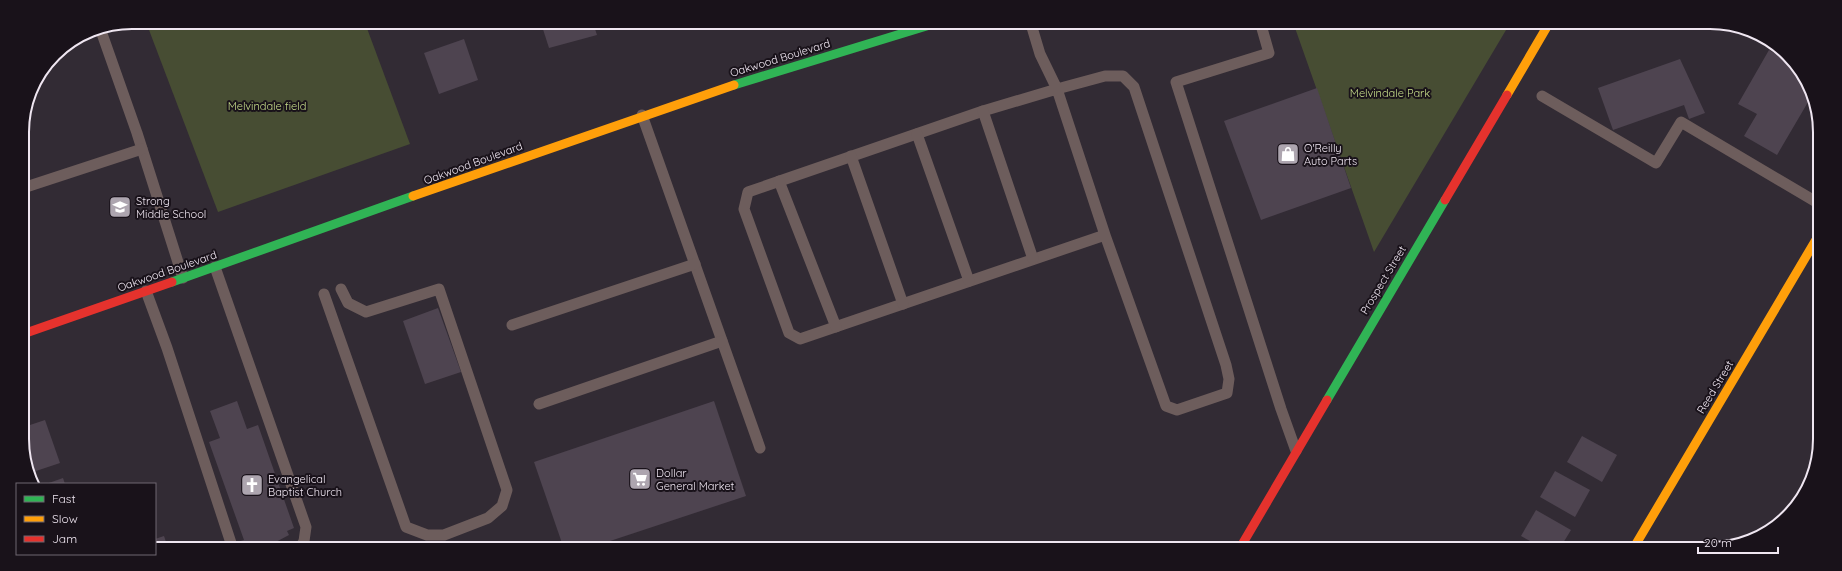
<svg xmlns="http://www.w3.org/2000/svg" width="1842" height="571" viewBox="0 0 1842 571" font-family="Quicksand,sans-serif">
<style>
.green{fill:#474d33}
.building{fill:#4e4450}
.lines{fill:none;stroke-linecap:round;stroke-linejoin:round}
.lane{stroke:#6d5d5c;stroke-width:11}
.fast{stroke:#30b455;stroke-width:9}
.slow{stroke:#ff9f0a;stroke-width:9}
.jam{stroke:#e5322d;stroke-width:9}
.labels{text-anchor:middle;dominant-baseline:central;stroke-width:4;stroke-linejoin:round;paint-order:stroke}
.street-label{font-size:11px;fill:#efe6f1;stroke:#19121a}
.park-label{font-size:11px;fill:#c8df8b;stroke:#19121a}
.poi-label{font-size:11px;fill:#efe6f1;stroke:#19121a;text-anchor:start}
.rim{fill:none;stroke:#efe6f1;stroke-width:2}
</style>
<rect width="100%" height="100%" fill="#322b34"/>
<!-- green -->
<g class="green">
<path d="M146,22L365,23L410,144L218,212Z"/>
<path d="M1294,25H1509L1374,252Z"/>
</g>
<!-- building -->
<g class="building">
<path d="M541,23H593L597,35L549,48Z"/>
<path d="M464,39L478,80L439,94L424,53Z"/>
<path d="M1769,50L1793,64L1811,97L1777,155L1744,136L1757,114L1738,104Z"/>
<path d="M1680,59L1705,113L1689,119L1684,105L1613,130L1598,88Z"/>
<path d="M1317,88L1351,188L1261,220L1224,121Z"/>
<path d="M438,308L461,372L425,384L403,321Z"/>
<path d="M237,401L247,429L258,425L294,528L287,531L289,535L272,544L252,546L251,543L239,546L237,542L244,540L209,442L220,438L210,411Z"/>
<path d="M714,401L746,496L595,546H563L534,462Z"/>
<path d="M45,420L60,463L30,473L24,460V427Z"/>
<path d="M1582,436L1617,455L1602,482L1567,462Z"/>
<path d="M1555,471L1590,490L1575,517L1540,497Z"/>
<path d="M63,478L65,484H46Z"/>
<path d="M1536,510L1571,530L1560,548H1543L1521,536Z"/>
<path d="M164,536L167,545H155V539Z"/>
</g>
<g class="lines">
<!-- lane -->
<g class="lane">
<path d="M1031,24L1040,54L1057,89L1105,76H1123L1134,87L1226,365L1229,379L1227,393L1177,410L1166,406L1105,235L800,339L789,333L744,209L748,192L983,111L1057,89L1105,235"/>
<path d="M1261,25L1269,53L1176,82L1281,409L1296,451"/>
<path d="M100,28L137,133L183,278"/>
<path d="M1542,96L1656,163L1681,122L1818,203"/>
<path d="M983,111L1033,259"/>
<path d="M642,115L760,448"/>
<path d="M917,134L969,281"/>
<path d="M851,156L903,304"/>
<path d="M779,181L836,327"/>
<path d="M23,188L142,149"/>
<path d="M215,267L306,527L304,541L301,546"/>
<path d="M146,291L167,348L232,546"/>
<path d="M324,294L406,527L427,535H444L488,518L502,506L507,490L439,289L366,312L348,303L341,289"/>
<path d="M512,325L695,264"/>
<path d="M539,404L722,341"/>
</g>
<!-- fast -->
<g class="fast">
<path d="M734,85L933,24"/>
<path d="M172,282L413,196"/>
<path d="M1327,400L1445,200"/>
</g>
<!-- slow -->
<g class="slow">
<path d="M1507,95L1548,25"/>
<path d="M413,196L734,85"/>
<path d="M1633,549L1817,238"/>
</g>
<!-- jam -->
<g class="jam">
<path d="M1445,200L1507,95"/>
<path d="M23,334L172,282"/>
<path d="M1240,548L1327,400"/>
</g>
</g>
<!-- icons -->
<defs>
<g id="shop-square" transform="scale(1.15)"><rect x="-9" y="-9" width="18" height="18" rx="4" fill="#ada5af" stroke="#19121a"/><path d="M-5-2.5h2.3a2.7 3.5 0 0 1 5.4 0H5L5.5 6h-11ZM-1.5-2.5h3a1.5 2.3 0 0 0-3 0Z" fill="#fff"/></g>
<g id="school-square" transform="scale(1.15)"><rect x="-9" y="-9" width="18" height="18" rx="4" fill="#ada5af" stroke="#19121a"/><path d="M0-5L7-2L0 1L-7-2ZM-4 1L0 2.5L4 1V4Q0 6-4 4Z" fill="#fff"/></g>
<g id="supermarket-square" transform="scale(1.15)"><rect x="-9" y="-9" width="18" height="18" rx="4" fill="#ada5af" stroke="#19121a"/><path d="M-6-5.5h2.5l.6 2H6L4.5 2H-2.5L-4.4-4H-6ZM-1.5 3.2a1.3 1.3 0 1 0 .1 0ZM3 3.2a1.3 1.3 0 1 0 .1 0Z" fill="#fff"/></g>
<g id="church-square" transform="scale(1.15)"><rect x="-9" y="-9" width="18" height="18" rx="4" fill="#ada5af" stroke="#19121a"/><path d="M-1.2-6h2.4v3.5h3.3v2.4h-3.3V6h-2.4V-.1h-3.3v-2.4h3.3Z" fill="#fff"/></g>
</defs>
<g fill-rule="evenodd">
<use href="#shop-square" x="1288" y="154"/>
<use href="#school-square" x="120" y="207"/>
<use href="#supermarket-square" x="640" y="479"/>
<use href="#church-square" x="252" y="485"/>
</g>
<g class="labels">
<!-- street labels -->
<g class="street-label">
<text transform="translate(780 58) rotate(-17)">Oakwood Boulevard</text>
<text transform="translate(473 163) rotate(-20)">Oakwood Boulevard</text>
<text transform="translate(167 271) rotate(-19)">Oakwood Boulevard</text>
<text transform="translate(1383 280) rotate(-59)">Prospect Street</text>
<text transform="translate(1715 387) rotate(-59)">Reed Street</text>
</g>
<!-- park labels -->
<g class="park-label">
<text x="1390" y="93">Melvindale Park</text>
<text x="267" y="106">Melvindale field</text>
</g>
<!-- poi labels -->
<g class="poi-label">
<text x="1304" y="148">O'Reilly<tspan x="1304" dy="13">Auto Parts</tspan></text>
<text x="136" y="201">Strong<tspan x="136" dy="13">Middle School</tspan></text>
<text x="656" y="473">Dollar<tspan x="656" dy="13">General Market</tspan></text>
<text x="268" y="479">Evangelical<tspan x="268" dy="13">Baptist Church</tspan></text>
</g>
</g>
<!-- crop -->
<path d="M0 0H1842V571H0ZM132 29H1710A103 103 0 0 1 1813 132V439A103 103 0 0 1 1710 542H132A103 103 0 0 1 29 439V132A103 103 0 0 1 132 29Z" fill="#19121a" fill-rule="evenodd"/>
<path class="rim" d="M132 29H1710A103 103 0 0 1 1813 132V439A103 103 0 0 1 1710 542H132A103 103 0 0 1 29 439V132A103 103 0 0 1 132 29Z"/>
<!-- legend -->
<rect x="16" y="483" width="140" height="72" fill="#19121a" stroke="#6f6770"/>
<rect x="24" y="496" width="20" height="6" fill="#30b455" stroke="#6f6770"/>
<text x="52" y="503" font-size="12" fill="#efe6f1">Fast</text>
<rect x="24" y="516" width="20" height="6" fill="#ff9f0a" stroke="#6f6770"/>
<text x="52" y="523" font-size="12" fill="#efe6f1">Slow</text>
<rect x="24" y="536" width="20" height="6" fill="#e5322d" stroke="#6f6770"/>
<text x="52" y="543" font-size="12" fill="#efe6f1">Jam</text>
<!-- scale -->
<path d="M1698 547v6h80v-6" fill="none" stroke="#efe6f1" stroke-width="2"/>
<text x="1704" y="547" font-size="12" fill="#efe6f1" stroke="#19121a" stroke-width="3" paint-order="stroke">20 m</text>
</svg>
